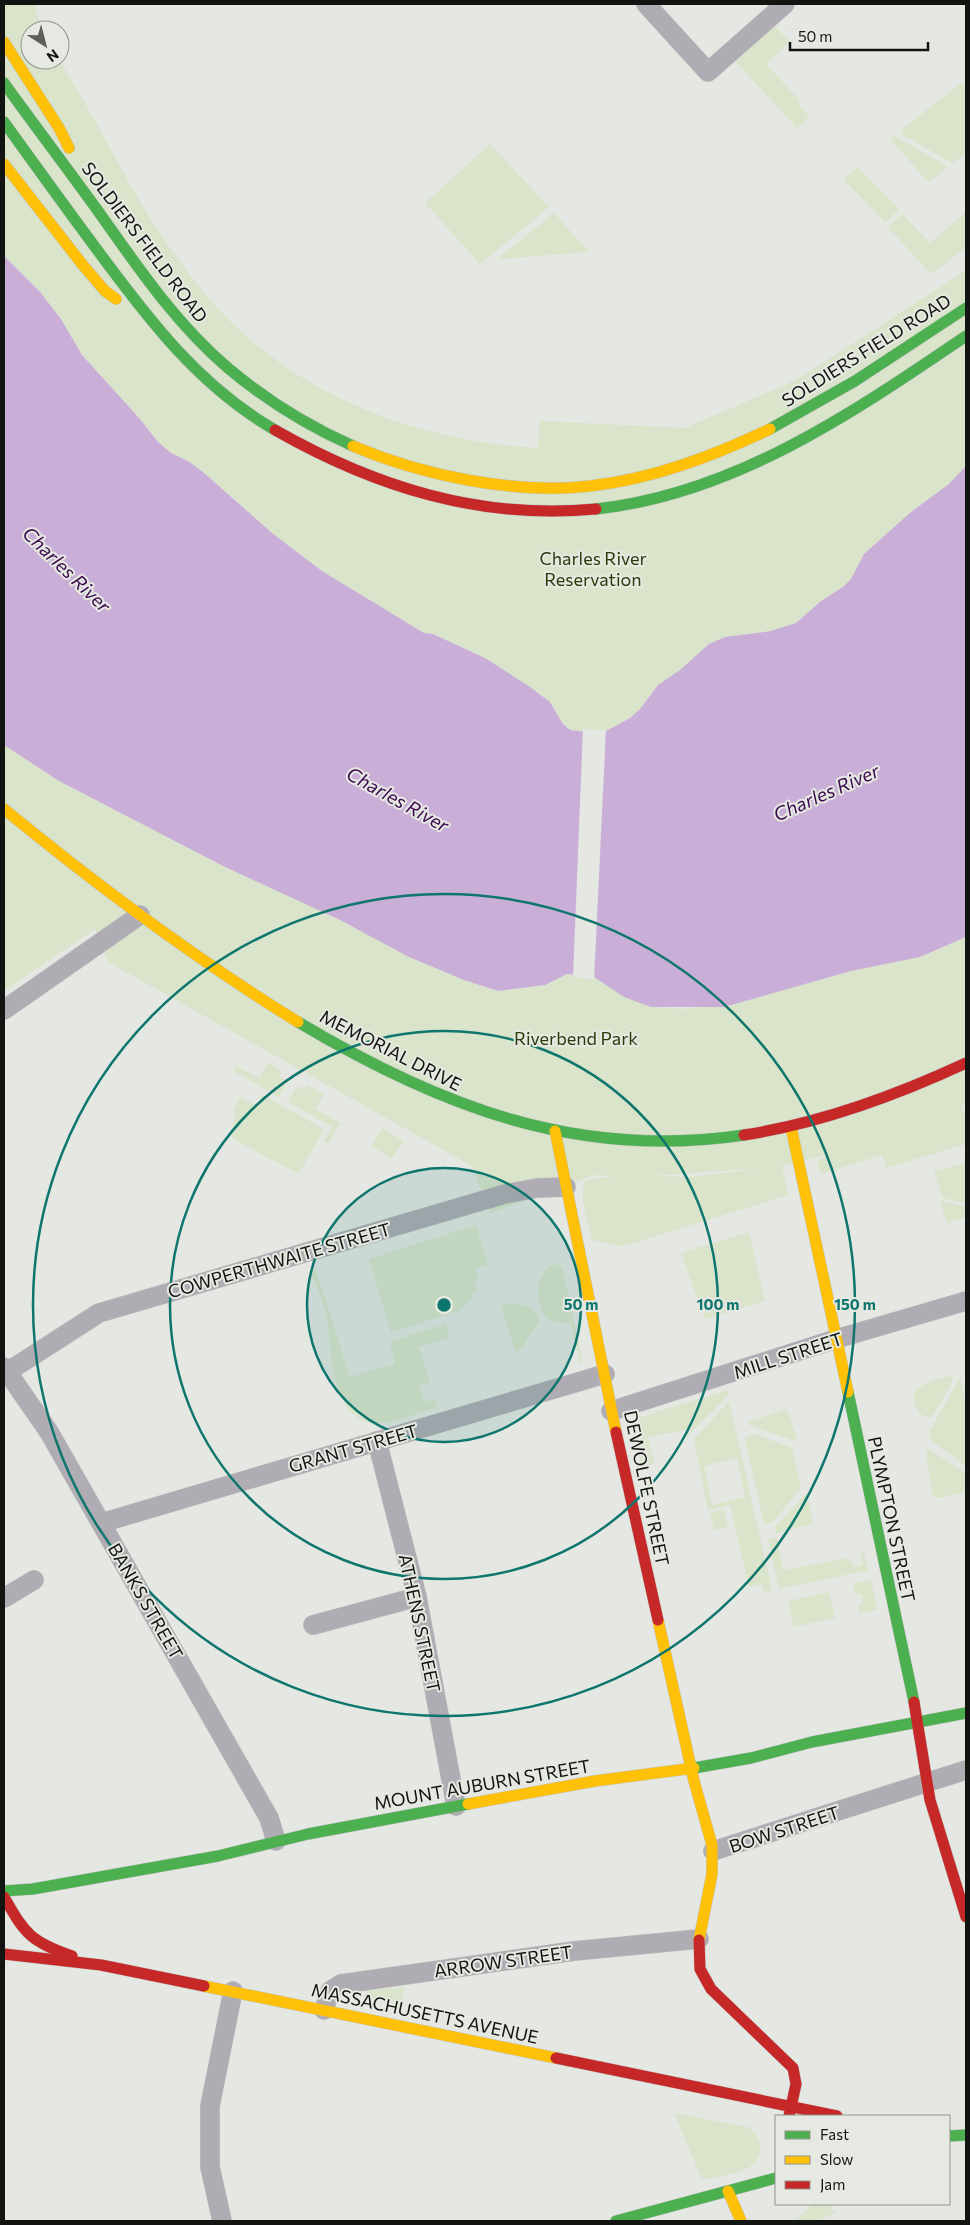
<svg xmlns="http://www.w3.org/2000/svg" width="970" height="2225" viewBox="0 0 970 2225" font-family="Commissioner,sans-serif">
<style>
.green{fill:#d9e4cb;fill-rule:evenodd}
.water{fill:#c9afd7}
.pier{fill:#e5e7e3}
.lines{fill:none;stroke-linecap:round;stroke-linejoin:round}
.street-casing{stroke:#c3c4c2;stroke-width:20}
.fast-casing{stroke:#c3c4c2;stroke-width:12}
.slow-casing{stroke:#c3c4c2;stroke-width:12}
.jam-casing{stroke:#c3c4c2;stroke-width:12}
.street{stroke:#b0acb3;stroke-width:19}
.fast{stroke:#4caf50;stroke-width:11}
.slow{stroke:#ffc107;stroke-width:11}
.jam{stroke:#c62828;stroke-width:11}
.ring{fill:none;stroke:#0f766e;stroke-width:2.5}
.labels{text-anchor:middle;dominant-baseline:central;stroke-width:4;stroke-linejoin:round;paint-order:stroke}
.street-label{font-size:18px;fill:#121411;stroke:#e6e9e1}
.park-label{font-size:18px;fill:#2b3b0a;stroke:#e6e9e1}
.water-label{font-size:19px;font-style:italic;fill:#3d0b53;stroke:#e6e9e1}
.centre{fill:#0f766e;stroke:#e6e9e1;stroke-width:2.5}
.ring-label{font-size:15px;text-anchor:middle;font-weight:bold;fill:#0f766e;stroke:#e6e9e1;stroke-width:4;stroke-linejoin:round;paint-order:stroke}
</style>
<rect width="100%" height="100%" fill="#e5e7e3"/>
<!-- green -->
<g class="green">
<path d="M4,4H34L42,30H30V60H59C96,117 124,180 162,236C182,265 203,294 228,319C311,402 423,441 538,448L540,421L685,428L785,385L806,374L966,270V466L949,484L911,512L864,554L851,579L843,587L821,601L796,623L771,631L725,637L709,644L680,670L658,685L640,709L630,718L606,731L594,733L570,730L563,724L550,702L530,687L485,658L433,634L424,633L322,571L272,533L203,472L188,461L171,453L158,442L140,419L82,355L61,319L40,292L4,256Z"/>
<path d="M775,26L790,42L766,64L800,101L798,104L810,117L797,128L735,61Z"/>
<path d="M961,83L966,87V154L952,163L903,135L901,130Z"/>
<path d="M893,135L945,165L946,169L928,182L891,140Z"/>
<path d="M490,144L549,207L480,264L425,203Z"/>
<path d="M858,167L898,208V211L885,222L845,181V178Z"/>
<path d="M966,212V247L933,273L928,271L888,227L902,214L930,243Z"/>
<path d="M555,214L589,252L497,259L553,214Z"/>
<path d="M4,745L59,781L223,866L295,898L440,970L483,987L498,991L531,987L545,985L567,974L594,977L651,1007L682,1009L739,1003L752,998L851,971L920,957L966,937V1104L961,1106L966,1114V1144L886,1168L882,1155L821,1174L817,1162L826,1155L782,1166L788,1195L627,1245L620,1246L592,1240C589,1225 577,1192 586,1180L616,1176L595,1175L491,1213L474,1171L470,1165L108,962L95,929L4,991ZM760,1168L692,1177L651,1176Z"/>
<path d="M268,1062L282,1071L279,1076L288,1081L279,1097L233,1071L236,1066L259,1078Z"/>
<path d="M308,1085L324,1094L315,1109L340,1123L329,1143L324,1141L332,1127L288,1102L297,1086L305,1090Z"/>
<path d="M263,1095L324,1129L300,1172H295L238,1142L230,1135L236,1115L233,1112L240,1097L256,1105Z"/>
<path d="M382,1128L404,1141L391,1159L372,1146Z"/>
<path d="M966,1162V1204L943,1198L934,1172Z"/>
<path d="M942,1201L966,1207V1217L947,1223L941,1204Z"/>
<path d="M476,1225L488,1265L475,1269L479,1279L474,1281L478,1292L472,1294L473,1298L468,1299L469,1303L464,1305V1307L459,1309V1311L391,1332L369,1259Z"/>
<path d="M749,1232L765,1301L705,1319L681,1253Z"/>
<path d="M556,1264L562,1267L583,1362L580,1363L571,1322L558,1323L547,1319C534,1304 534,1270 556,1264Z"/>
<path d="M316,1270L350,1377L395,1364L390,1342L445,1324L450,1337L419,1347L430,1382L419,1386L424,1402L434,1399L437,1407C420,1412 399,1422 381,1423C329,1425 333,1353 327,1319C324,1302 317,1287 310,1272Z"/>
<path d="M512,1303C525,1306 537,1306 539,1322L521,1349L516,1353L501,1306Z"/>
<path d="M953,1376L951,1385L932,1417H924C896,1389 931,1379 953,1376Z"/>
<path d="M960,1378L966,1406V1466L932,1441L929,1432Z"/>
<path d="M728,1390L729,1395L687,1436L686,1430L648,1437L654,1464L642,1468L631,1420Z"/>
<path d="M729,1401L772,1590L764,1592L762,1584L749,1587L730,1505L708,1510L694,1441L695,1438ZM737,1458L745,1497L712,1505L704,1466Z"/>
<path d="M787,1409L798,1442L749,1425L748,1422Z"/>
<path d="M754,1434L792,1448L801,1488L773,1522L764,1524L745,1438Z"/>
<path d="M928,1449L966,1473V1492L938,1498L933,1497L926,1453Z"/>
<path d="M807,1493L813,1524L776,1533L775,1527Z"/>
<path d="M724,1509L728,1527L714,1530L710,1513Z"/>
<path d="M777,1537L783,1570L850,1558L853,1567L863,1564L860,1552L863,1551L869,1570L779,1589L768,1539Z"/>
<path d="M871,1580L877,1609L860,1614L858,1605L863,1603L862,1594L856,1595L853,1584Z"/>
<path d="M829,1592L835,1618L794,1627L788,1601Z"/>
<path d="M405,1987L401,2005L365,1999L364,1996L367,1990Z"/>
<path d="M674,2113L748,2127C761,2136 766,2154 751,2166C743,2173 713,2178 702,2179Z"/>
<path d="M813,2204H831L832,2211L838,2212L816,2221H795Z"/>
</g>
<!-- water -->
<path class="water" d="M4,256L40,292L61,319L82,355L140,419L158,442L171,453L188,461L203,472L272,533L322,571L424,633L433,634L485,658L530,687L550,702L563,724L570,730L594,733L606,731L630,718L640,709L658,685L680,670L709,644L725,637L771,631L796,623L821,601L843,587L851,579L864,554L911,512L949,484L966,466V937L920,957L851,971L724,1007H651L624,997L594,977L567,974L545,985L498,991L464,980L409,957L340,920L223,866L59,781L4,745Z"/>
<!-- pier -->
<path class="pier" d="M583,728L594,730L606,729L594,980L573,977Z"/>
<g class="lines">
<!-- street casing -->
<g class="street-casing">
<g id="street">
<path d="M646,4L708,72L785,4"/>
<path d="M4,1010L140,915"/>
<path d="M4,1367L49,1432L269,1818L276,1841"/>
<path d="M4,1374L99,1313L505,1194L537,1188L566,1187"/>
<path d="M611,1411L836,1339L966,1301"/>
<path d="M377,1441L417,1597L456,1806"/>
<path d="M101,1523L605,1374"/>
<path d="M4,1598L34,1580"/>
<path d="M313,1625L417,1597"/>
<path d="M713,1851L966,1770"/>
<path d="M324,2010L330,1991L341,1984L574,1951L699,1939"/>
<path d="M222,2221L210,2167V2106L233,1991"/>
</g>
</g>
<!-- fast casing -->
<g class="fast-casing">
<g id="fast">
<path d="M4,83C35,126 67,168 98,211C137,266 176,324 228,368C266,400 308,426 353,446"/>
<path d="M4,122C35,165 66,208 98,251C149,320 199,386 275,430"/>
<path d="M770,429L855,381L966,308"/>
<path d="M596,509C735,494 854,412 966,336"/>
<path d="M298,1022C439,1106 577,1160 744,1135"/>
<path d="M848,1392L914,1702"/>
<path d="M694,1768L751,1758L812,1742L966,1713"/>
<path d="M4,1891L33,1889L218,1856L308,1834L468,1804"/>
<path d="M949,2136L966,2135"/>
<path d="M616,2221L776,2178"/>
</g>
</g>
<!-- slow casing -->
<g class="slow-casing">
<g id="slow">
<path d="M4,42L59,128L69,148"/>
<path d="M4,164L82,264L105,291L116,299"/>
<path d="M353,446C421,475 515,495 590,486C653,479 713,456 770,429"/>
<path d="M4,809C98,886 194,958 298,1022"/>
<path d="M791,1127L848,1392"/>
<path d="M555,1131L616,1432"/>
<path d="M658,1620L694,1781L712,1845V1874L699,1940"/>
<path d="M468,1804L595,1781L694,1768"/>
<path d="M204,1986L556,2058"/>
<path d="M728,2191L741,2221"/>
</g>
</g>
<!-- jam casing -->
<g class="jam-casing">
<g id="jam">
<path d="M275,430C375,487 480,520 596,509"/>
<path d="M744,1135C822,1123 895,1096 966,1063"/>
<path d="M616,1432L658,1620"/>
<path d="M914,1702L930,1800L966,1917"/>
<path d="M4,1897C25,1934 31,1942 72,1956"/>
<path d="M699,1940L700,1969L711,1989L793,2068L796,2084L789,2116"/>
<path d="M4,1954L101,1965L204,1986"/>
<path d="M556,2058L837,2116"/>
</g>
</g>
<!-- street -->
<use href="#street" class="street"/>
<!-- fast -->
<use href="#fast" class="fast"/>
<!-- slow -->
<use href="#slow" class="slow"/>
<!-- jam -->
<use href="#jam" class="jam"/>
</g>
<!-- distance rings -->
<circle cx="444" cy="1305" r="137" fill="#0f766e" fill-opacity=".12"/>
<g class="ring">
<circle cx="444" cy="1305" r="137"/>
<circle cx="444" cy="1305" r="274"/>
<circle cx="444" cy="1305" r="411"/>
</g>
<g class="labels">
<!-- street labels -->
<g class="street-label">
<text transform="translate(145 242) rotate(53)">SOLDIERS FIELD ROAD</text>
<text transform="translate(866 350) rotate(-32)">SOLDIERS FIELD ROAD</text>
<text transform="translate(391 1050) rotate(27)">MEMORIAL DRIVE</text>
<text transform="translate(279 1260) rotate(-16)">COWPERTHWAITE STREET</text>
<text transform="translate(788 1355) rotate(-18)">MILL STREET</text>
<text transform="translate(353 1448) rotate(-16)">GRANT STREET</text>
<text transform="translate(647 1488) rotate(78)">DEWOLFE STREET</text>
<text transform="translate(892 1519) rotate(78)">PLYMPTON STREET</text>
<text transform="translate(146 1601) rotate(60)">BANKS STREET</text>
<text transform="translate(420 1623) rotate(78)">ATHENS STREET</text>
<text transform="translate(482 1784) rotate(-10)">MOUNT AUBURN STREET</text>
<text transform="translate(784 1829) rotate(-18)">BOW STREET</text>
<text transform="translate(503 1961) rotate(-8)">ARROW STREET</text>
<text transform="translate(425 2013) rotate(12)">MASSACHUSETTS AVENUE</text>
</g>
<!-- park labels -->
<g class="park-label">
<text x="593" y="558">Charles River<tspan x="593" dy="21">Reservation</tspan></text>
<text x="576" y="1038">Riverbend Park</text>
</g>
<!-- water labels -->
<g class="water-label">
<text transform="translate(67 569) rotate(44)">Charles River</text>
<text transform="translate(826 792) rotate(-24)">Charles River</text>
<text transform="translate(398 799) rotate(29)">Charles River</text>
</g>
</g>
<circle cx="444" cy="1305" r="8" class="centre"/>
<g class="ring-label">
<text x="581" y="1310">50 m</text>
<text x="718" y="1310">100 m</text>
<text x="855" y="1310">150 m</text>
</g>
<!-- border -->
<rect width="970" height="2225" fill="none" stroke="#121411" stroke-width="10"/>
<!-- legend -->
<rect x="775" y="2115" width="175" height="90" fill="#e6e9e1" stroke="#91948e"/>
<rect x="785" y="2131" width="25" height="8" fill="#4caf50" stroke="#91948e"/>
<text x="820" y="2140" font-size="15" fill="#121411">Fast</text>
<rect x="785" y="2156" width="25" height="8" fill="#ffc107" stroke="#91948e"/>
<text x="820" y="2165" font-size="15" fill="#121411">Slow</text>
<rect x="785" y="2181" width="25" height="8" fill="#c62828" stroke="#91948e"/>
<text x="820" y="2190" font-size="15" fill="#121411">Jam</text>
<!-- north arrow -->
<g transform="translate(45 45) rotate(144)"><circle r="24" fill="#e6e9e1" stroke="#91948e"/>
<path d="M0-4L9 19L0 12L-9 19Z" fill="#5c5e5a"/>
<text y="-8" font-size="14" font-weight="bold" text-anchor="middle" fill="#121411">N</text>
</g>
<!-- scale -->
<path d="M790 42v8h138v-8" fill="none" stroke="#121411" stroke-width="2.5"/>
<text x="798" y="42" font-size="15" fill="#121411" stroke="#e6e9e1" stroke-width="4" paint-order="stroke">50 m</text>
</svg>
